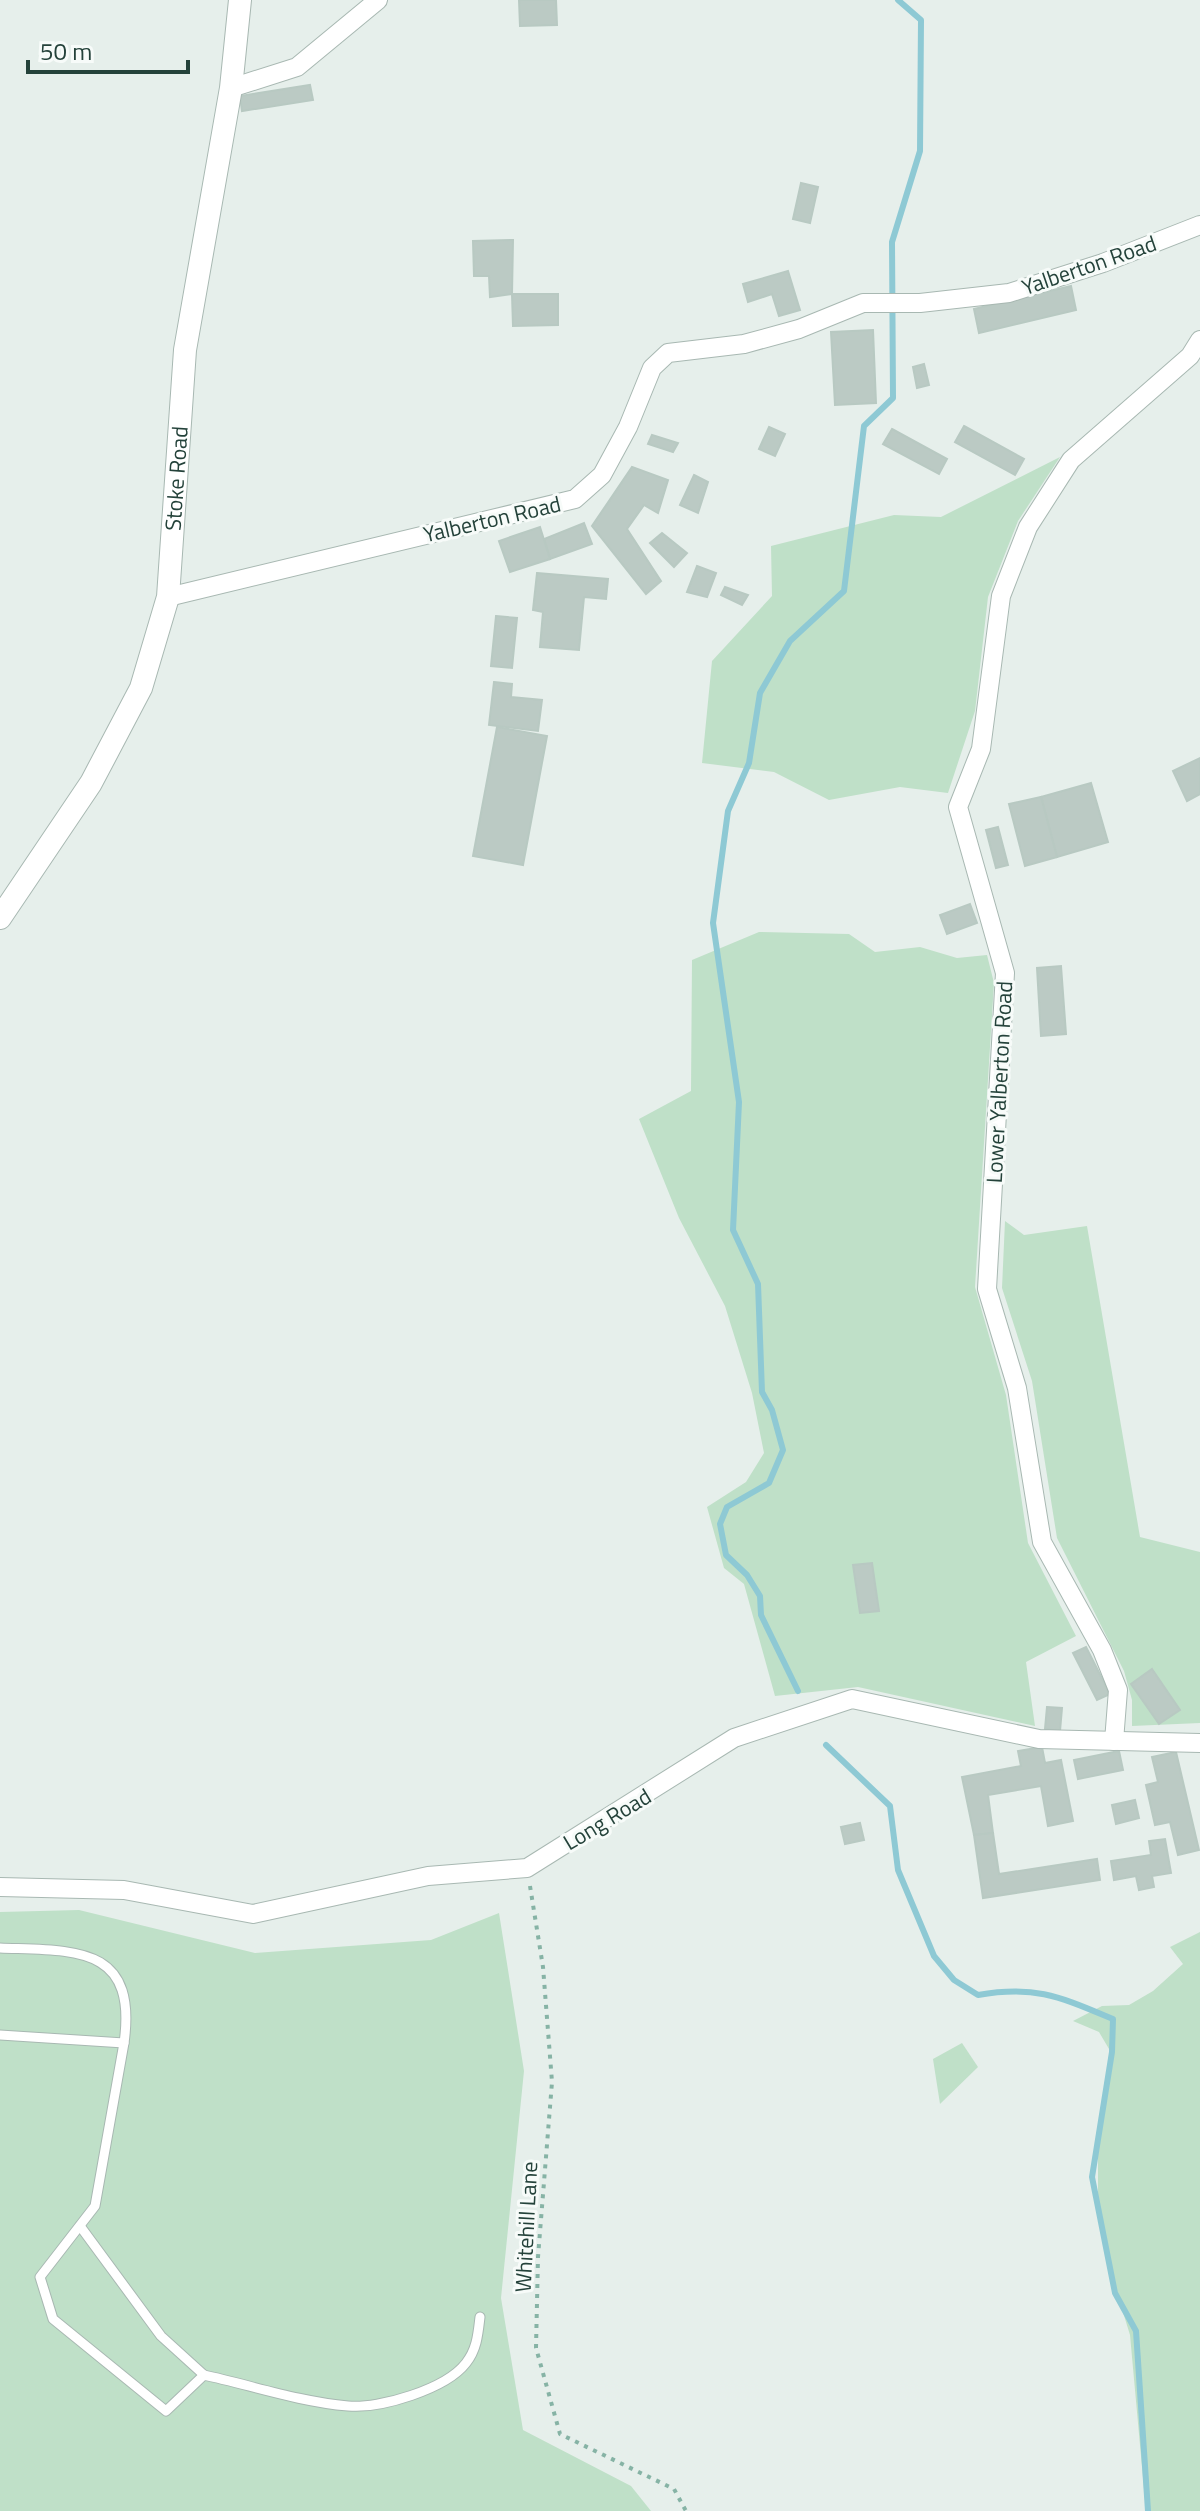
<svg xmlns="http://www.w3.org/2000/svg" width="1200" height="2511" viewBox="0 0 1200 2511" font-family="'Titillium Web',sans-serif">
<style>
.green{fill:#bfe0c8}
.lines{fill:none;stroke-linecap:round;stroke-linejoin:round}
.stream{stroke:#8ec9d4;stroke-width:6}
.building{fill:#bbcac4;stroke:#b8c9c2;stroke-width:2}
.service-casing{stroke:#a8b8b2;stroke-width:11}
.minor-casing{stroke:#a8b8b2;stroke-width:20}
.tertiary-casing{stroke:#a8b8b2;stroke-width:24}
.path{stroke:#86b3a5;stroke-width:4;stroke-dasharray:4 6;stroke-linecap:butt}
.service{stroke:#fff;stroke-width:9}
.minor{stroke:#fff;stroke-width:18}
.tertiary{stroke:#fff;stroke-width:22}
.labels{text-anchor:middle;dominant-baseline:central;stroke-width:6;stroke-linejoin:round;paint-order:stroke}
.street-label{font-size:22px;fill:#24423a;stroke:#f7fbf9}
</style>
<rect width="100%" height="100%" fill="#e6efeb"/>
<!-- green -->
<g class="green">
<path d="M1060,457L1018,521L988,597L975,711L948,793L900,787L829,800L774,772L702,763L712,661L772,596L771,546L894,515L941,517Z"/>
<path d="M759,932L849,934L875,952L920,947L957,958L987,955L994,983L975,1287L1006,1395L1028,1543L1076,1636L1026,1662L1035,1726L858,1687L775,1696L744,1584L724,1568L707,1507L746,1482L764,1453L752,1393L725,1306L679,1218L639,1119L691,1091L692,960Z"/>
<path d="M1005,1221L1024,1235L1087,1226L1140,1537L1200,1552V1723L1132,1726V1700L1124,1671L1057,1538L1032,1381L1002,1288Z"/>
<path d="M79,1910L255,1953L431,1940L499,1913L524,2071L501,2298L523,2430L631,2486L651,2511H0V1912Z"/>
<path d="M1200,1932V2511H1146L1130,2335L1111,2273L1098,2206V2143L1112,2054L1099,2032L1073,2021L1102,2006L1129,2005L1153,1991L1183,1964L1170,1947Z"/>
<path d="M962,2043L978,2067L940,2104L933,2059Z"/>
</g>
<g class="lines">
<!-- stream -->
<g class="stream">
<path d="M798,1691L761,1615L760,1596L747,1575L726,1555L720,1524L727,1507L769,1483L783,1450L772,1410L762,1392L758,1284L733,1230L739,1102L713,923L728,811L749,763L760,693L790,641L844,591L864,426L893,398L892,242L920,151L921,20L898,0"/>
<path d="M826,1745L890,1806L898,1870L934,1956L954,1980L978,1995C1036,1985 1060,1997 1113,2019L1112,2052L1092,2177L1115,2293L1136,2331L1148,2511"/>
</g>
</g>
<!-- building -->
<g class="building">
<path d="M519,0H556L557,25L520,26Z"/>
<path d="M310,85L313,100L242,111L240,96Z"/>
<path d="M801,183L818,187L810,223L793,219Z"/>
<path d="M513,240L512,294L490,297L489,276H474L473,241Z"/>
<path d="M788,271L800,310L779,316L772,294L748,302L743,284Z"/>
<path d="M1071,286L1076,310L979,333L974,309Z"/>
<path d="M512,294H558V325L513,326Z"/>
<path d="M873,330L876,403L835,405L831,332Z"/>
<path d="M924,364L929,385L917,388L913,367Z"/>
<path d="M964,426L1024,459L1015,475L955,442Z"/>
<path d="M769,427L785,434L775,456L759,449Z"/>
<path d="M892,429L947,459L939,474L883,444Z"/>
<path d="M652,435L678,443L673,452L648,444Z"/>
<path d="M632,467L668,480L658,513L644,505L627,529L661,581L646,594L592,526Z"/>
<path d="M694,475L708,482L698,513L680,505Z"/>
<path d="M584,523L592,544L550,559L544,539Z"/>
<path d="M540,527L550,559L510,572L499,541Z"/>
<path d="M662,533L687,553L674,567L650,543Z"/>
<path d="M697,566L716,573L707,597L687,592Z"/>
<path d="M537,573L608,579L606,599L584,597L579,650L540,647L543,612L533,610Z"/>
<path d="M725,587L748,595L742,605L721,595Z"/>
<path d="M496,616L517,618L512,668L491,666Z"/>
<path d="M494,682L512,684L511,697L542,700L538,731L489,725Z"/>
<path d="M497,727L547,736L523,865L473,856Z"/>
<path d="M1200,758V794L1187,801L1173,771Z"/>
<path d="M1091,783L1108,842L1057,857L1041,797Z"/>
<path d="M1041,797L1057,857L1025,866L1009,804Z"/>
<path d="M998,827L1008,865L996,868L986,830Z"/>
<path d="M970,904L977,923L947,934L940,915Z"/>
<path d="M1061,966L1066,1034L1041,1036L1037,968Z"/>
<path d="M872,1563L879,1611L860,1613L853,1565Z"/>
<path d="M1086,1647L1110,1694L1097,1700L1073,1653Z"/>
<path d="M1152,1669L1180,1710L1159,1724L1131,1684Z"/>
<path d="M1047,1707L1062,1708L1060,1731L1045,1729Z"/>
<path d="M1042,1747L1045,1763L1061,1760L1073,1821L1048,1826L1041,1786L988,1795L993,1833L974,1835L962,1777L1021,1766L1018,1751Z"/>
<path d="M1119,1751L1123,1770L1078,1779L1074,1760Z"/>
<path d="M1176,1752L1199,1850L1178,1855L1170,1822L1155,1825L1146,1785L1158,1782L1152,1757Z"/>
<path d="M1135,1800L1139,1818L1116,1824L1112,1805Z"/>
<path d="M860,1823L864,1840L845,1844L841,1827Z"/>
<path d="M993,1833L999,1874L1097,1859L1100,1880L983,1898L974,1835Z"/>
<path d="M1165,1839L1171,1873L1152,1876L1154,1887L1139,1890L1136,1876L1114,1880L1111,1861L1151,1855L1149,1841Z"/>
</g>
<g class="lines">
<!-- service casing -->
<g class="service-casing">
<g id="service">
<path d="M0,1948C73,1951 138,1944 124,2043"/>
<path d="M0,2035L124,2043L95,2206L40,2277L53,2319L166,2411L204,2375C250,2385 300,2402 348,2406C380,2409 446,2389 466,2363C477,2349 478,2334 480,2317"/>
<path d="M80,2226L161,2336L204,2375"/>
</g>
</g>
<!-- minor casing -->
<g class="minor-casing">
<g id="minor">
<path d="M231,88L297,67L378,0"/>
<path d="M168,597L575,499L602,475L628,427L652,368L668,353L744,344L799,329L863,303H920L1009,293L1103,263L1200,225"/>
<path d="M1114,1741L1118,1690L1102,1650L1042,1542L1017,1388L987,1289L1005,973L958,807L981,749L1001,596L1028,527L1071,460L1190,356L1200,340"/>
<path d="M0,1887L124,1890L253,1914L428,1876L527,1868L734,1738L852,1699L1039,1739L1200,1743"/>
</g>
</g>
<!-- tertiary casing -->
<g class="tertiary-casing">
<g id="tertiary">
<path id="s1" d="M0,918L91,783L141,688L168,597L185,350L231,88L240,0"/>
</g>
</g>
<!-- path -->
<path class="path" d="M530,1886L543,1967L552,2082L538,2257L536,2348L560,2434L674,2489L686,2511"/>
<!-- service -->
<use href="#service" class="service"/>
<!-- minor -->
<use href="#minor" class="minor"/>
<!-- tertiary -->
<use href="#tertiary" class="tertiary"/>
</g>
<g class="labels">
<!-- street labels -->
<g class="street-label">
<text transform="translate(1089 265) rotate(-19)">Yalberton Road</text>
<text stroke="none"><textPath href="#s1" startOffset="484">Stoke Road</textPath></text>
<text transform="translate(492 519) rotate(-13)">Yalberton Road</text>
<text transform="translate(999 1082) rotate(-87)">Lower Yalberton Road</text>
<text transform="translate(607 1819) rotate(-31)">Long Road</text>
<text transform="translate(526 2227) rotate(-87)">Whitehill Lane</text>
</g>
</g>
<!-- scale -->
<path d="M28 60v12h160v-12" fill="none" stroke="#24423a" stroke-width="4"/>
<text x="40" y="60" font-size="24" fill="#24423a" stroke="#f7fbf9" stroke-width="6" paint-order="stroke">50 m</text>
</svg>
